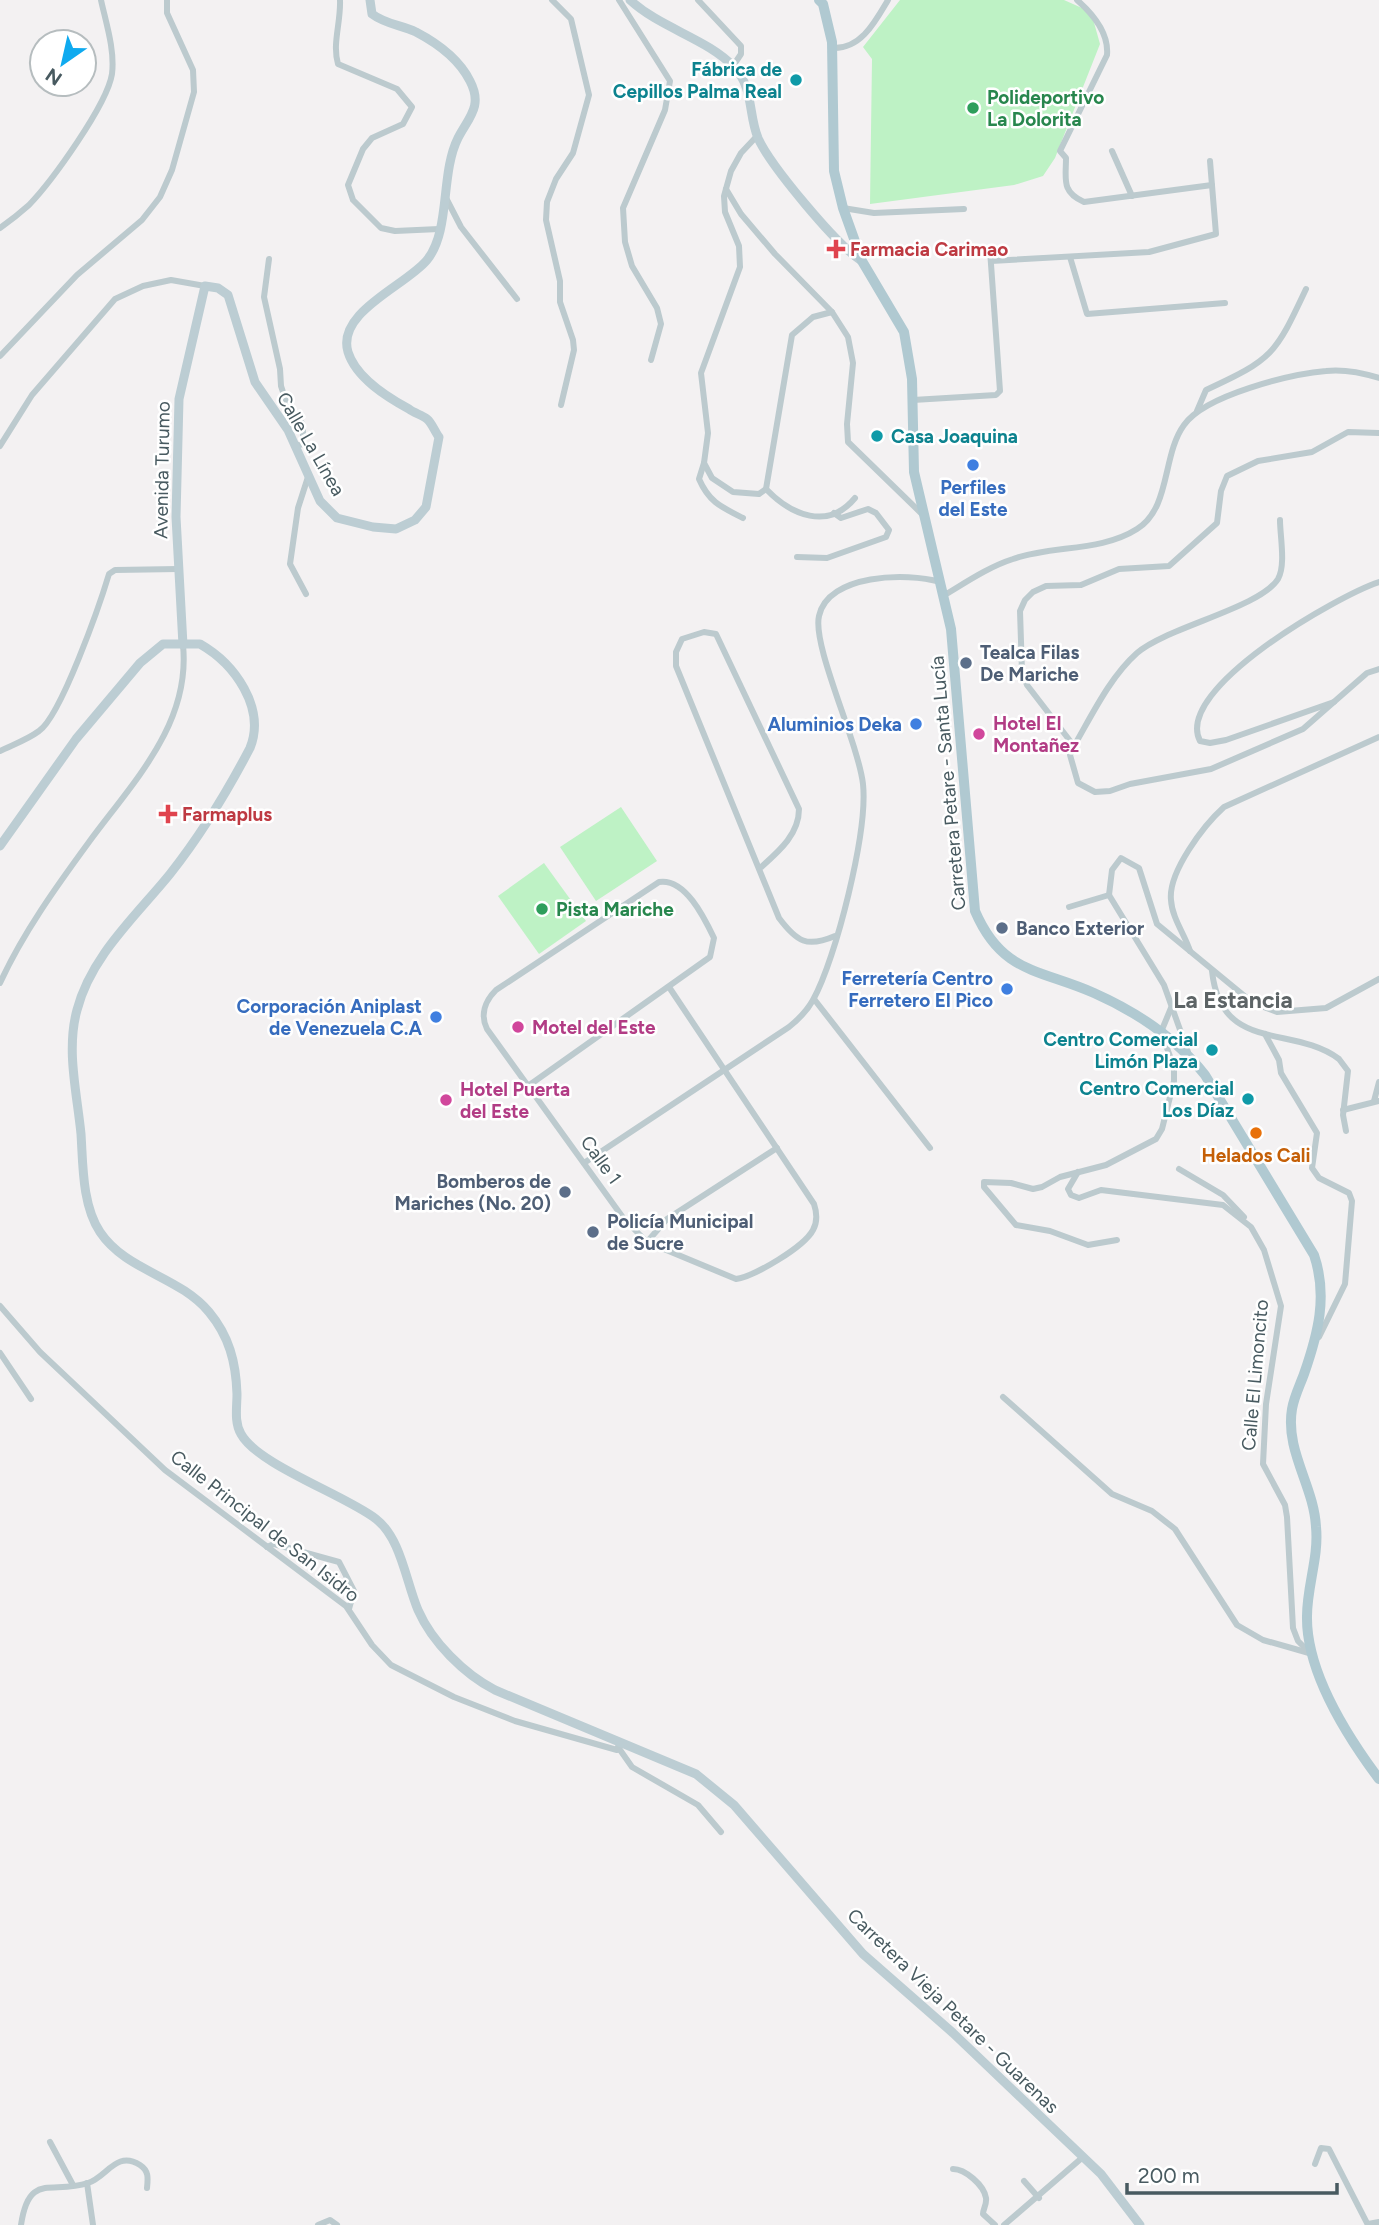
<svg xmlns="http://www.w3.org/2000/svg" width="1379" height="2225" viewBox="0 0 1379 2225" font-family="Figtree,sans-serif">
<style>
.pitch{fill:#bef2c5}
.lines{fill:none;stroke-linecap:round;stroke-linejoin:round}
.street{stroke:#bccace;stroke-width:6}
.secondary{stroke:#bccdd3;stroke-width:9}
.primary{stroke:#b0c9d1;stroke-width:10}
.culture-dot{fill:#0f9aa8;stroke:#fff;stroke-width:2.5}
.leisure-dot{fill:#2e9e5b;stroke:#fff;stroke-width:2.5}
.health-dot{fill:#e0444e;stroke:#fff;stroke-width:2.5}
.shop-dot{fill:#3f7fe0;stroke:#fff;stroke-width:2.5}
.service-dot{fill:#5c6f8a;stroke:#fff;stroke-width:2.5}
.hotel-dot{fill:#d1479c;stroke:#fff;stroke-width:2.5}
.food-dot{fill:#e8710a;stroke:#fff;stroke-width:2.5}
.labels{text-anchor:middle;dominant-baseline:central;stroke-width:5;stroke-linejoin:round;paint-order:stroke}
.culture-label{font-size:19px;font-weight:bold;fill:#0d838f;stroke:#fff;text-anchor:end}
.leisure-label{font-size:19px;font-weight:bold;fill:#27864d;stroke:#fff;text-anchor:start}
.health-label{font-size:19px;font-weight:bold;fill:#be3a42;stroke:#fff;text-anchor:start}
.street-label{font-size:19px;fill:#485a60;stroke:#fff}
.shop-label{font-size:19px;font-weight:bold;fill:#366cbe;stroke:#fff;text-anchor:end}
.service-label{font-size:19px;font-weight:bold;fill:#4e5e75;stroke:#fff;text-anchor:start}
.hotel-label{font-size:19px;font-weight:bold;fill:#b23c85;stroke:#fff;text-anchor:start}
.food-label{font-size:19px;font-weight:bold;fill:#c56008;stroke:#fff}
.quarter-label{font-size:23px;font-weight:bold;fill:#5d6466;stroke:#fff}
</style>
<rect width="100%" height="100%" fill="#f3f1f2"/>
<!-- pitch -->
<g class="pitch">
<path d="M900,0H1064L1091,12L1100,44L1055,158L1043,176L1014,185L870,204L872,59L863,47Z"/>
<path d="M621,807L657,861L596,901L560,847Z"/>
<path d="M544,863L586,921L539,954L498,896Z"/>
</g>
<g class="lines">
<!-- street -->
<g class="street">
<path d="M340,0C341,22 332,44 338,64L397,89L412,107L403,124L372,138L363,149L348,185L353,200L381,228L395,231L439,229"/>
<path d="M552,0L571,19L589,95L573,153L556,179L547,202L546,220L560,281V302L573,340L574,350L561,405"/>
<path d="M619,0L670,81L665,110L623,208L625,242L632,266L657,308L661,324L651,360"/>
<path d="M698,0L741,46V54L733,66"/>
<path d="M1077,0C1093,14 1109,33 1107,55L1060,151L1066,158C1066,179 1061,192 1084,202L1212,185"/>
<path d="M833,48C861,49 875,22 888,0"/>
<path d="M757,136L741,153L731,171L724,196L725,212L739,246L740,267L701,373L708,433L704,463L712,478L733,492L759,494L766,489L792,335L813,317L832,312L848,337L853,363L847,424L848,442L922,514"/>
<path d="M1112,151L1132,196"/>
<path d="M726,189L741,214L775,254L832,312"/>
<path d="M445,196L461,227L517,299"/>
<path d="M843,208L874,213L964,209"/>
<path d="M0,228C10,221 20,213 29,205C52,181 107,105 112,74C115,50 106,23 101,0"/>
<path d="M1070,257L1087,314L1225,303"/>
<path d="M269,259L264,297L280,369L281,386L285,398L303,425V444L295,446"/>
<path d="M991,261L1149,252L1216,234L1210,161"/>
<path d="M0,356L77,275L142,220L160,197L172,170L194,92L193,70L167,13V0"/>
<path d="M913,400L996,395L1000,391L990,250"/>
<path d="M1197,411L1206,390C1273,359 1275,355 1306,289"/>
<path d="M0,446L32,395L115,299L143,286L171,280L205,286"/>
<path d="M704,463L699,479C709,502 721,507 743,518"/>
<path d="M766,489C791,515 828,531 855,498"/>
<path d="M1280,520C1280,536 1286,565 1278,579C1260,608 1167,627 1137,653C1110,677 1092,715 1074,746L1070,755L1078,783L1095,792L1110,791L1130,784L1211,769L1303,729L1367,673L1379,669"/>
<path d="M797,557L827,558L886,537L889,530L876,513L868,509L841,518L834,513"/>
<path d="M306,594L290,564L298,508L308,477"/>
<path d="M943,596C965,583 988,567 1013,559C1053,545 1101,552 1137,529C1171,508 1162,455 1184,425C1205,395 1291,374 1326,371C1344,369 1363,373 1379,378"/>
<path d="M1334,702L1226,740L1210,743L1200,741C1173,689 1339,595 1379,582"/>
<path d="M1074,746L1027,685L1022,672L1020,611L1025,600L1033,592L1046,586L1081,585L1119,569L1169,566L1217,523L1221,491L1227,476L1258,461L1312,452L1348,432L1379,433"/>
<path d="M0,751C12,745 27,740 39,731C61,716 100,604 109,574L115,570L178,569"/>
<path d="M759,869C778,852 799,835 799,809L716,634L704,632L682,639L676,652V666L779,918C797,942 807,948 835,936"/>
<path d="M1069,907L1109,895"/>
<path d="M1190,951C1185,935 1172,918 1171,900C1168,872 1204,825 1224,807L1379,737"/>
<path d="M1212,971C1221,1054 1292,1024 1339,1059L1348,1071L1343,1115L1346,1131"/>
<path d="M0,983C23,933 56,887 89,842C133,782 191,724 183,645"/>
<path d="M814,999L930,1148"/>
<path d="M1265,1034L1279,1060L1281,1073L1317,1133L1312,1168L1319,1178L1349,1193L1352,1201L1345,1284L1319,1337"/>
<path d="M1188,1052L1164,985L1109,895L1112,870L1121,858L1139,868L1157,924L1253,1003L1277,1012L1326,1008L1379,979"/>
<path d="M528,1086L710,957L714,938C704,917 685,878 659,882L496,990C485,1001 480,1015 487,1029L624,1219L647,1242L736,1279C755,1276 804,1247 813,1230C818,1221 817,1213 814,1204L669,987"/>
<path d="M1374,1101L1379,1082"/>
<path d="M1343,1110L1379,1101"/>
<path d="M584,1163L789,1027C799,1019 807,1011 813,1000C836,959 868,831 863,784C858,742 812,646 819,616C828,574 907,572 940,582"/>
<path d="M1179,1169L1223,1195L1244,1217"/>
<path d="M1078,1172L1068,1189L1071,1195L1079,1198L1101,1190L1223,1205L1251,1227L1264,1250L1281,1306L1266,1404L1263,1464L1285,1505L1287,1517L1293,1628L1298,1641L1310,1653"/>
<path d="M1117,1240L1088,1245L1050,1231L1016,1225L984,1187V1182L1011,1183L1033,1189L1042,1187L1060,1177L1106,1165L1156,1139L1162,1129L1174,1081V1067L1161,1032L1171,1008"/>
<path d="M647,1242L667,1219L777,1148"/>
<path d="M0,1306L40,1352L165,1470L346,1606L372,1645L391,1665L454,1697L515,1721L617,1750"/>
<path d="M0,1353L31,1399"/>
<path d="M1003,1397L1112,1494L1152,1511L1175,1529L1237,1625L1263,1640L1309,1653"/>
<path d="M267,1547L274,1544L339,1562L354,1591L349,1609"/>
<path d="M618,1747L632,1767L698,1805L721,1832"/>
<path d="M50,2142L73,2185"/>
<path d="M1315,2164L1321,2148L1329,2149L1368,2225"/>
<path d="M953,2169C965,2169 984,2185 986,2198C987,2204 983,2209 983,2214L995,2225"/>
<path d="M1024,2181L1039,2198"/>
<path d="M87,2183L93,2225"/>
<path d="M1368,2224L1379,2222"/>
<path d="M21,2225C29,2171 52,2195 88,2183C107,2177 116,2150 140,2165C149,2171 148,2178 147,2188"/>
<path d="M318,2225L330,2220L337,2225"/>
<path d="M1004,2225L1083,2157"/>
</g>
<!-- secondary -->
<g class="secondary">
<path d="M630,0C660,28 708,39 734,67C754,88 748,114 758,138C770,165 837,246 862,261"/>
<path d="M183,645L176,517L179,399L205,286L218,288L228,295L255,382L288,430L320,501L337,518L373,527L396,529L415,520L426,507L439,437C435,432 432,423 427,419C422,415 414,413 409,409C387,397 356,378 348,352C336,312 407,285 427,260C451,230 440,174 458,138C469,117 483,106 470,81C459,59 437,43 416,32C401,25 385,24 372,14L370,0"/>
<path d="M0,846L76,739L140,663L163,644H200C235,664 266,708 250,748C227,792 200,836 170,874C136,916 91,956 77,1010C66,1050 77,1093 81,1134C83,1164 82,1205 100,1232C126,1271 179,1276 209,1312C229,1336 236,1362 237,1394C237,1407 234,1422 241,1434C258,1465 345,1495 376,1519C401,1538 406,1582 418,1610C432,1642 464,1674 495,1690L696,1774L734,1805L863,1954L953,2033L1101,2174L1140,2225"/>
</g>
<!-- primary -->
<path class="primary" d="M819,0L823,4L832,42L834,171L843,208L862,261L904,332L912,379L914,472L951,629L975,911C1002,974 1040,969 1094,993C1137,1012 1176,1038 1205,1075L1314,1255C1328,1296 1318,1334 1304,1374C1300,1385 1294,1397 1292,1409C1285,1451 1314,1486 1316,1527C1319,1557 1307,1586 1307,1616C1306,1671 1347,1736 1379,1779"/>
</g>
<!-- markers -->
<g class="culture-dot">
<circle cx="796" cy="80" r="7"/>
<circle cx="877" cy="436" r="7"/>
<circle cx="1212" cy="1050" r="7"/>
<circle cx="1248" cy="1099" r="7"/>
</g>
<g class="leisure-dot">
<circle cx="973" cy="108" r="7"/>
<circle cx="542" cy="909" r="7"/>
</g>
<g class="health-dot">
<path d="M832.5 238.5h7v7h7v7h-7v7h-7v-7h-7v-7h7z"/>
<path d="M164.5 803.5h7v7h7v7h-7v7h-7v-7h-7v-7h7z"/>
</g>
<g class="shop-dot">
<circle cx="973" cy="465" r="7"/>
<circle cx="916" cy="724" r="7"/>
<circle cx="1007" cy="989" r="7"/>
<circle cx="436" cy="1017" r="7"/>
</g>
<g class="service-dot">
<circle cx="966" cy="663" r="7"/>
<circle cx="1002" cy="928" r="7"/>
<circle cx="565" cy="1192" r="7"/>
<circle cx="593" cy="1232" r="7"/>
</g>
<g class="hotel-dot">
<circle cx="979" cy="734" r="7"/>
<circle cx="518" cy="1027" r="7"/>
<circle cx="446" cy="1100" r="7"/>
</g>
<circle class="food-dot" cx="1256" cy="1133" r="7"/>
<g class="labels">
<!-- culture labels -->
<g class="culture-label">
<text x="782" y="69">Fábrica de<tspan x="782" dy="22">Cepillos Palma Real</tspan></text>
<text x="891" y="436" text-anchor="start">Casa Joaquina</text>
<text x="1198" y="1039">Centro Comercial<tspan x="1198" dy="22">Limón Plaza</tspan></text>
<text x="1234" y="1088">Centro Comercial<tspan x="1234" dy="22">Los Díaz</tspan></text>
</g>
<!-- leisure labels -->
<g class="leisure-label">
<text x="987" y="97">Polideportivo<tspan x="987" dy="22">La Dolorita</tspan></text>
<text x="556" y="909">Pista Mariche</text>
</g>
<!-- health labels -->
<g class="health-label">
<text x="850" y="249">Farmacia Carimao</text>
<text x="182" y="814">Farmaplus</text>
</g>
<!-- street labels -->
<g class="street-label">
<text transform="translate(311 444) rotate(60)">Calle La Línea</text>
<text transform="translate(162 470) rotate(-89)">Avenida Turumo</text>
<text transform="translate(948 783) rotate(-95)">Carretera Petare - Santa Lucía</text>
<text transform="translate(601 1160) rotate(54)">Calle 1</text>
<text transform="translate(1255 1375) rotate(-85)">Calle El Limoncito</text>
<text transform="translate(265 1526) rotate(38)">Calle Principal de San Isidro</text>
<text transform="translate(953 2011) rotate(44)">Carretera Vieja Petare - Guarenas</text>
</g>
<!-- shop labels -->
<g class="shop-label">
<text x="973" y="487" text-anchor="middle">Perfiles<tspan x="973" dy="22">del Este</tspan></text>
<text x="902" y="724">Aluminios Deka</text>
<text x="993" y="978">Ferretería Centro<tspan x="993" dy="22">Ferretero El Pico</tspan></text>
<text x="422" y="1006">Corporación Aniplast<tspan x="422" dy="22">de Venezuela C.A</tspan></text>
</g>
<!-- service labels -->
<g class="service-label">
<text x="980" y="652">Tealca Filas<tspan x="980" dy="22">De Mariche</tspan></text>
<text x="1016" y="928">Banco Exterior</text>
<text x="551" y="1181" text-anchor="end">Bomberos de<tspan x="551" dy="22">Mariches (No. 20)</tspan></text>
<text x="607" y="1221">Policía Municipal<tspan x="607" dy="22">de Sucre</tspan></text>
</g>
<!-- hotel labels -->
<g class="hotel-label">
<text x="993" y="723">Hotel El<tspan x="993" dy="22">Montañez</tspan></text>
<text x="532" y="1027">Motel del Este</text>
<text x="460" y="1089">Hotel Puerta<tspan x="460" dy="22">del Este</tspan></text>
</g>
<!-- food labels -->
<g class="food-label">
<text x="1256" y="1155">Helados Cali</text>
</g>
<!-- quarter labels -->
<g class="quarter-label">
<text x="1233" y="1000">La Estancia</text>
</g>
</g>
<!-- north arrow -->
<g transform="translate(63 63) rotate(214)"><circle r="33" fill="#ffffff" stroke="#b6bdbf" stroke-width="2"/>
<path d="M0-5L12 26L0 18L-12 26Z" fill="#0faaef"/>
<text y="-10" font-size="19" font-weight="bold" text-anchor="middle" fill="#485a60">N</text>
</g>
<!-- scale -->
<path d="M1127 2183v10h210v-10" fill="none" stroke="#485a60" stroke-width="3.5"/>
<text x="1138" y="2183" font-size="21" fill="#485a60" stroke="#ffffff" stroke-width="5" paint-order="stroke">200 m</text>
</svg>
